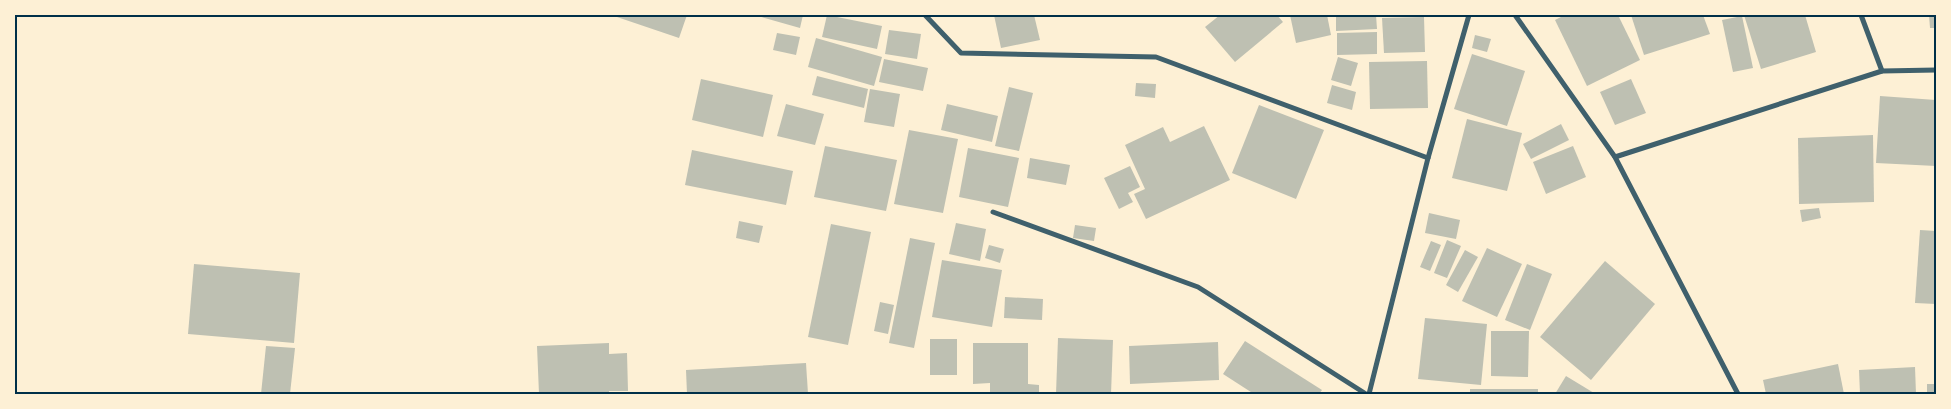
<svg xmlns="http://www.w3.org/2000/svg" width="1951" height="409" viewBox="0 0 1951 409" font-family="Raleway,sans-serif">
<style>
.building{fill:#bec0b2}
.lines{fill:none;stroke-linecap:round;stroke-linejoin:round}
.minor{stroke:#3f606c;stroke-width:5}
.neatline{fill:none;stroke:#003049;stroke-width:2}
</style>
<rect width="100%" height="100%" fill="#fdf0d5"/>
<!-- building -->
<g class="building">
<path d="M618,15H687L679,38L617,17Z"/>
<path d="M754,15H803L800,28Z"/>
<path d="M827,15L882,26L877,49L822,37Z"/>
<path d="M994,15H1034L1040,40L1001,48Z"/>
<path d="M1220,15H1277L1283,22L1235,62L1205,27Z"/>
<path d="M1290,15H1327L1331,35L1296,43Z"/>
<path d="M1336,15H1376L1377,29L1336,31Z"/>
<path d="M1565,15H1618L1640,60L1587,86L1555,20Z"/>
<path d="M1631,15H1703L1710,34L1644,55Z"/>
<path d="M1744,15H1805L1816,52L1761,69Z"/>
<path d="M1929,15H1936V28H1930Z"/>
<path d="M1742,16L1753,68L1733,72L1722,20Z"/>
<path d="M1424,17L1425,52L1384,53L1382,18Z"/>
<path d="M889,30L921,34L917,59L885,54Z"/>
<path d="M1377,32V54L1337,55V33Z"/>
<path d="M777,33L800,37L796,55L773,50Z"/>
<path d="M1475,35L1491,39L1487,52L1472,48Z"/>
<path d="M816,38L882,57L874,86L808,67Z"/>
<path d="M1472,54L1525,71L1507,126L1454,109Z"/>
<path d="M1338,57L1358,63L1351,86L1331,80Z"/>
<path d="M884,59L928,68L923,91L879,82Z"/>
<path d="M1427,61L1428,108L1370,109L1369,62Z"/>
<path d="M817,76L868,89L864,108L812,95Z"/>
<path d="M701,79L773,95L763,137L692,120Z"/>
<path d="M1631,79L1646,113L1615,125L1600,92Z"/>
<path d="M1136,83L1156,84L1155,98L1135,96Z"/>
<path d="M1332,85L1356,92L1352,110L1327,103Z"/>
<path d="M1009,87L1033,93L1019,151L995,146Z"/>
<path d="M870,89L900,94L894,127L864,122Z"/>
<path d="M1880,96L1936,100V166L1876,163Z"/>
<path d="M786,104L824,114L815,145L777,136Z"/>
<path d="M947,104L998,116L992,142L941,130Z"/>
<path d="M1259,105L1324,130L1296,199L1232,173Z"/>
<path d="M1467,119L1522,133L1507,191L1452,178Z"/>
<path d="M1561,124L1569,140L1531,159L1523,144Z"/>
<path d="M1204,126L1230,180L1146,219L1134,194L1145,189L1125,145L1163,127L1170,142Z"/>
<path d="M909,130L958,139L943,213L894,204Z"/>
<path d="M1873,135L1874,202L1799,204L1798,138Z"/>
<path d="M825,146L897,160L886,211L814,197Z"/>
<path d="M1573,146L1586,177L1546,194L1533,162Z"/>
<path d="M968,148L1019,158L1008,207L959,197Z"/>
<path d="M692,150L793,171L786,205L685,185Z"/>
<path d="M1030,158L1070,165L1066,185L1027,178Z"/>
<path d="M1130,166L1140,187L1128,193L1133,202L1119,209L1104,178Z"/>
<path d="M1819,208L1821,218L1802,222L1800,210Z"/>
<path d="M1429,213L1460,220L1456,239L1425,233Z"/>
<path d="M739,221L763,226L759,243L736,238Z"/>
<path d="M956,223L986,229L980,261L949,254Z"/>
<path d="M831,224L871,232L848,345L808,337Z"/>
<path d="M1075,225L1096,228L1094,241L1073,238Z"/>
<path d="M1920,230L1936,231V304L1915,303Z"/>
<path d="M910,238L935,243L914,348L889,343Z"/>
<path d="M1447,240L1461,246L1447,278L1434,273Z"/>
<path d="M1431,241L1441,245L1430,271L1420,267Z"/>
<path d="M989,245L1004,249L1000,263L985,258Z"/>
<path d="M1487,248L1522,264L1497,317L1462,301Z"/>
<path d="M1465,250L1478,257L1458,292L1446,285Z"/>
<path d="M942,260L1002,270L992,327L932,317Z"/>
<path d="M1605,261L1655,304L1591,380L1540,337Z"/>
<path d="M194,264L300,273L294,343L188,334Z"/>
<path d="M1527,264L1552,274L1530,330L1505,320Z"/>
<path d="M1005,297L1043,299L1042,320L1004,318Z"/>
<path d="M880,302L894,305L888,334L874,331Z"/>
<path d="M1425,318L1487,324L1481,385L1418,379Z"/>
<path d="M1491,331H1529L1528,377L1491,376Z"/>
<path d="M1058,338L1113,340L1111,394H1056Z"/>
<rect x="930" y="339" width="27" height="36"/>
<path d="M1245,341L1322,390L1319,394H1254L1223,374Z"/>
<path d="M1218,342L1219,380L1130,384L1129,346Z"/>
<path d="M609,343V354L627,353L628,391H609V394H539L537,346Z"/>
<path d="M973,343H1028V384L1039,385V394H990V383L973,384Z"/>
<path d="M266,346L295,348L290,394H261Z"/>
<path d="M806,363L808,394H687L686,370Z"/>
<path d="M1838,364L1844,394H1766L1763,380Z"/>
<path d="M1915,367L1916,394H1860L1859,370Z"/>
<path d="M1566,376L1594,393L1593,394H1555Z"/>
<rect x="1927" y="384" width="9" height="10"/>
<rect x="1470" y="389" width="68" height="5"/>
</g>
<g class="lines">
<!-- minor -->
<g class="minor">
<path d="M925,15L961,53L1156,57L1428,158"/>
<path d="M1515,15L1615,157L1738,394"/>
<path d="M1861,15L1882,71"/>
<path d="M1615,157L1882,71L1936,70"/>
<path d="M993,212L1198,287L1366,394"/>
<path d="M1369,394L1428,158L1469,15"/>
</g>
</g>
<!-- border -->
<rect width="1951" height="409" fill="none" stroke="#fdf0d5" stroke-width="32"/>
<rect x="16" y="16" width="1919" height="377" class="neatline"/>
</svg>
